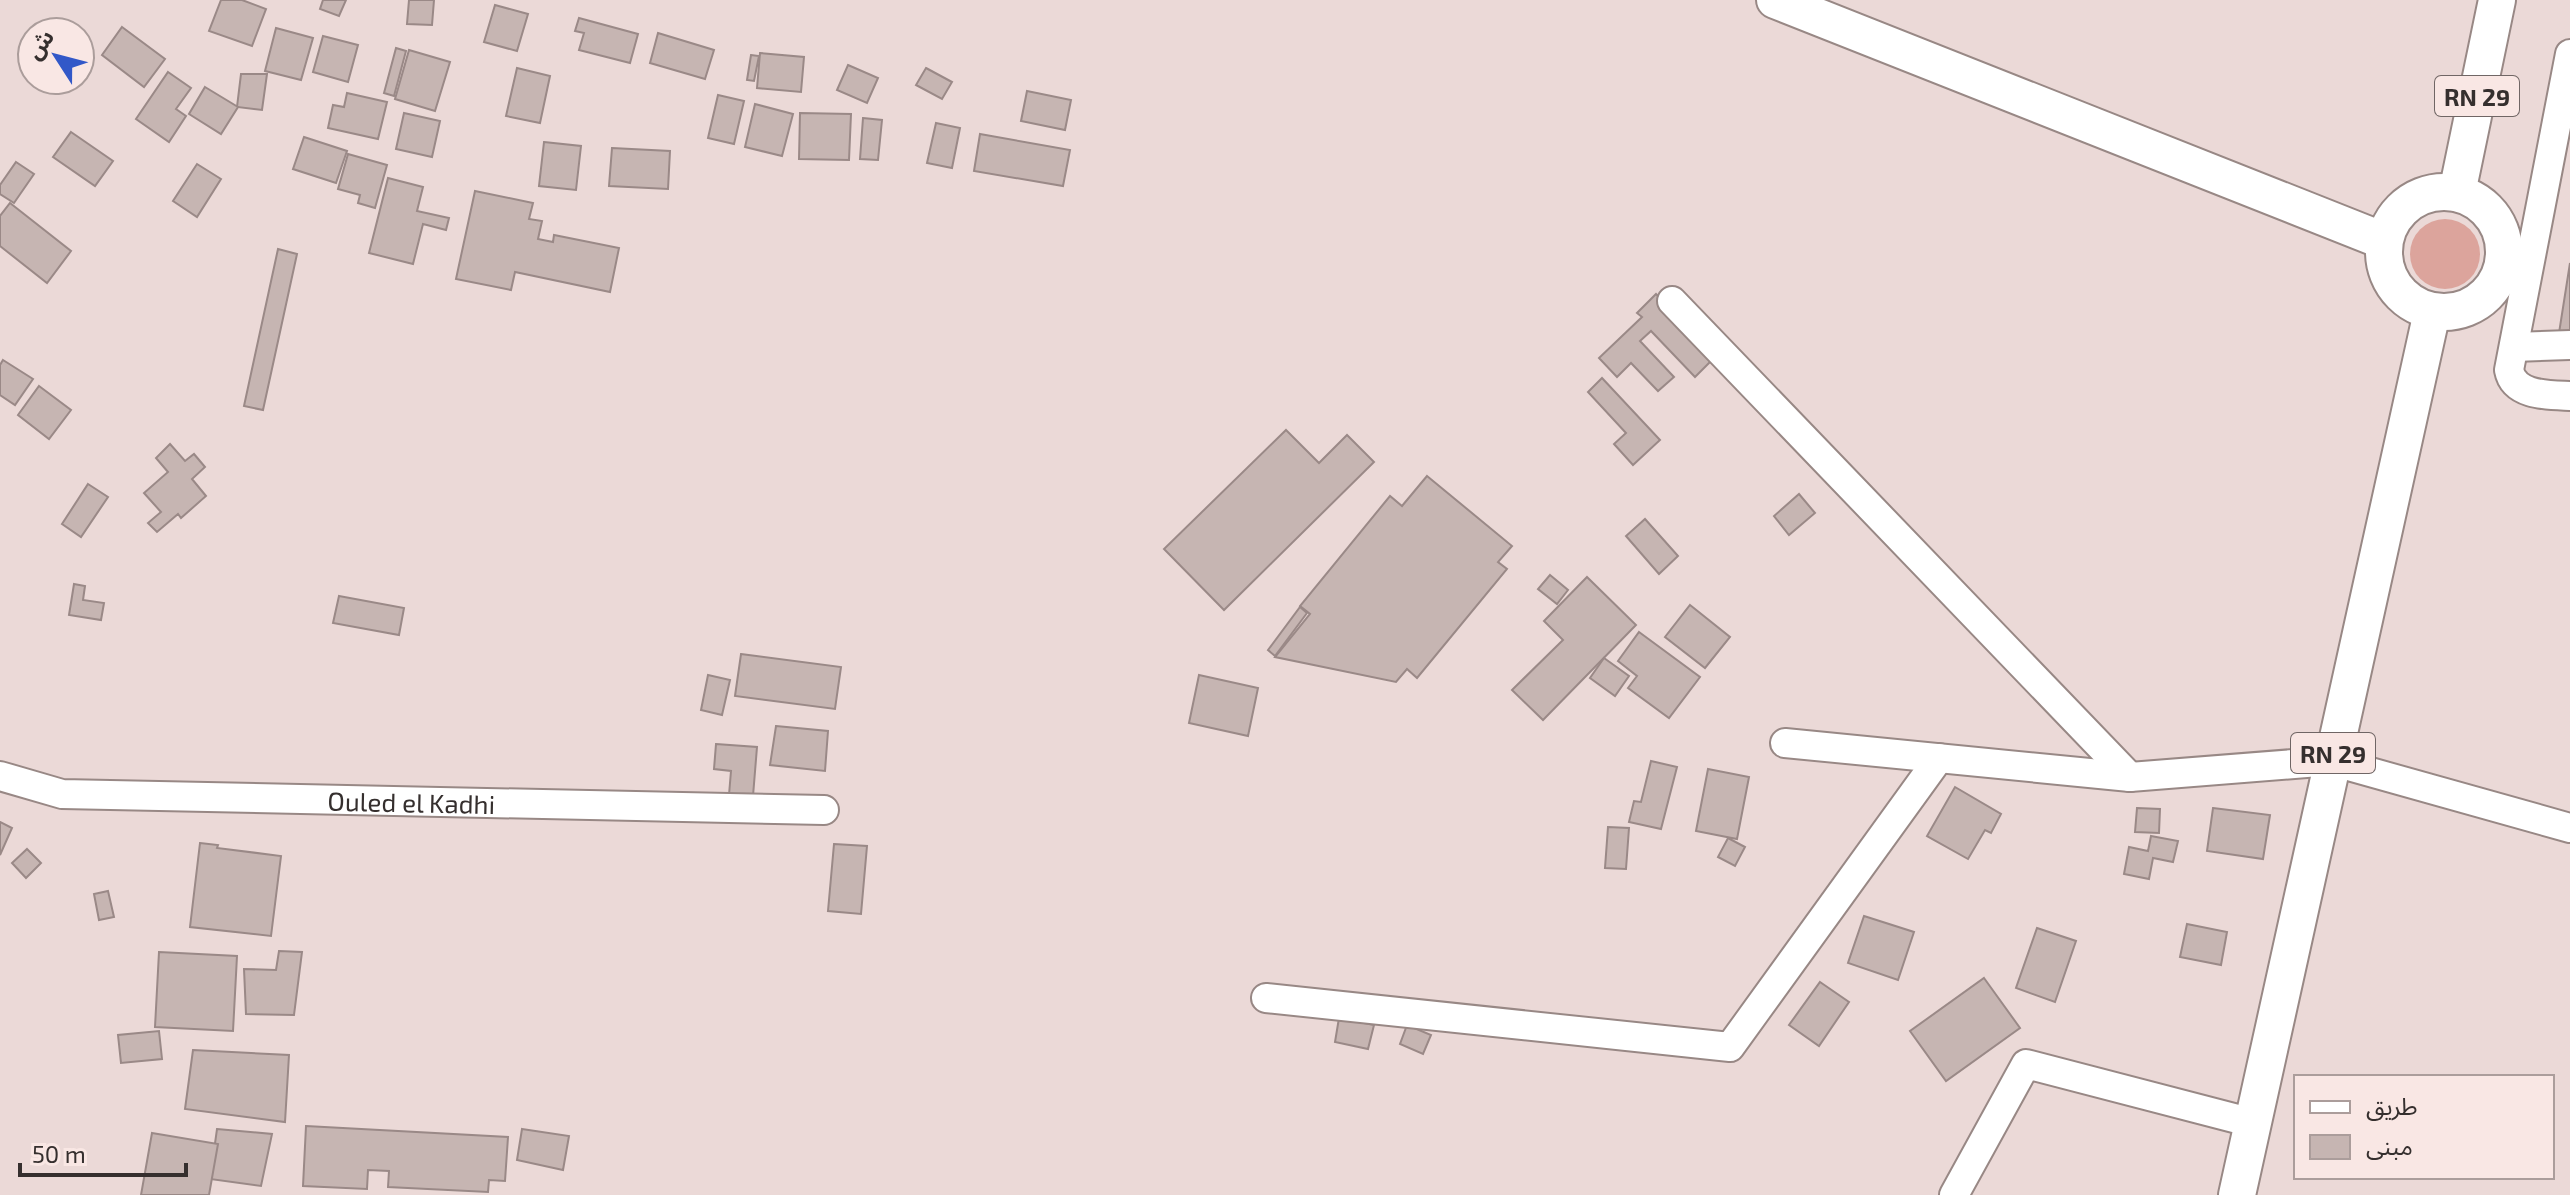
<svg xmlns="http://www.w3.org/2000/svg" width="2570" height="1195" viewBox="0 0 2570 1195" font-family="'Exo 2','Noto Sans Arabic',sans-serif">
<style>
.green{fill:#dca49c}
.building{fill:#c6b5b2;stroke:#9a8987;stroke-width:2}
.lines{fill:none;stroke-linecap:round;stroke-linejoin:round}
.minor-casing{stroke:#988885;stroke-width:32}
.major-casing{stroke:#988885;stroke-width:40}
.minor{stroke:#fff;stroke-width:28}
.major{stroke:#fff;stroke-width:36}
.labels{text-anchor:middle;dominant-baseline:central;stroke-width:6;stroke-linejoin:round;paint-order:stroke}
.shield{fill:#f9e7e4;stroke:#706665;stroke-width:2}
.shield-label{font-size:24px;font-weight:bold;fill:#352f2e}
.street-label{font-size:26px;fill:#352f2e;stroke:#f9e7e4}
</style>
<rect width="100%" height="100%" fill="#ebd9d7"/>
<!-- green -->
<circle class="green" cx="2445" cy="254" r="35"/>
<!-- building -->
<g class="building">
<path d="M221,0H242L266,9L252,46L209,31Z"/>
<path d="M323,0H346L339,16L320,9Z"/>
<path d="M409,0H434L432,25L407,24Z"/>
<path d="M495,5L528,14L517,51L484,42Z"/>
<path d="M579,18L638,34L630,63L579,50L584,33L575,31Z"/>
<path d="M122,27L165,59L144,87L102,55Z"/>
<path d="M276,28L313,38L301,80L265,71Z"/>
<path d="M658,33L714,50L705,79L650,63Z"/>
<path d="M323,36L358,45L348,82L313,72Z"/>
<path d="M396,48L406,51L394,96L384,93Z"/>
<path d="M409,50L450,62L435,111L395,99Z"/>
<path d="M760,53L804,57L801,92L757,88Z"/>
<path d="M751,55L759,56L754,81L747,80Z"/>
<path d="M848,65L878,78L867,103L837,90Z"/>
<path d="M517,68L550,76L540,123L506,116Z"/>
<path d="M926,68L952,82L942,99L916,85Z"/>
<path d="M168,72L191,88L176,109L186,116L169,142L136,119Z"/>
<path d="M241,74H267L262,110L237,107Z"/>
<path d="M205,87L238,107L221,134L189,114Z"/>
<path d="M1027,91L1071,100L1065,130L1021,121Z"/>
<path d="M347,93L387,102L378,139L328,128L333,105L344,107Z"/>
<path d="M718,95L744,101L734,144L708,138Z"/>
<path d="M755,104L793,114L782,156L745,147Z"/>
<path d="M404,113L440,121L432,157L396,149Z"/>
<path d="M800,113L851,114L849,160L799,159Z"/>
<path d="M863,118L882,120L878,160L860,159Z"/>
<path d="M936,123L960,128L952,168L927,163Z"/>
<path d="M71,132L113,161L95,186L53,157Z"/>
<path d="M980,134L1070,150L1063,186L974,171Z"/>
<path d="M304,137L347,151L336,183L293,169Z"/>
<path d="M544,142L581,146L576,190L539,186Z"/>
<path d="M612,148L670,151L668,189L609,186Z"/>
<path d="M348,154L387,165L375,208L358,203L360,195L338,189Z"/>
<path d="M16,162L34,174L14,203L0,194V185Z"/>
<path d="M197,164L221,179L197,217L173,201Z"/>
<path d="M388,178L423,187L417,211L449,218L446,230L423,224L413,264L369,253Z"/>
<path d="M475,191L533,203L529,219L542,221L538,239L553,242L554,235L619,248L610,292L515,272L511,290L456,279Z"/>
<path d="M10,203L71,251L47,283L0,246V216Z"/>
<path d="M278,249L297,254L263,410L244,406Z"/>
<path d="M2570,263V334L2559,333Z"/>
<path d="M1656,294L1716,356L1695,377L1651,331L1640,341L1674,377L1658,391L1631,363L1617,377L1599,358L1642,317L1637,313Z"/>
<path d="M3,360L33,379L15,405L0,395V365Z"/>
<path d="M1602,378L1660,440L1633,465L1614,444L1626,433L1588,392Z"/>
<path d="M39,386L71,410L49,439L18,415Z"/>
<path d="M1286,430L1319,463L1347,435L1374,462L1224,610L1164,549Z"/>
<path d="M170,444L185,461L194,454L205,467L192,479L206,496L181,518L178,514L157,532L148,523L161,512L144,493L168,472L156,458Z"/>
<path d="M1427,476L1512,546L1498,562L1507,569L1417,678L1407,669L1396,682L1275,657L1310,614L1300,606L1390,496L1402,506Z"/>
<path d="M88,484L108,497L81,537L62,524Z"/>
<path d="M1799,494L1815,513L1789,535L1774,516Z"/>
<path d="M1645,519L1678,556L1659,574L1626,536Z"/>
<path d="M1550,575L1568,590L1557,604L1538,589Z"/>
<path d="M1587,577L1636,625L1543,720L1512,690L1563,640L1544,621Z"/>
<path d="M74,584L85,586L83,600L104,603L101,620L69,615Z"/>
<path d="M339,596L404,608L399,635L333,623Z"/>
<path d="M1690,605L1730,637L1705,668L1665,637Z"/>
<path d="M1300,607L1307,613L1275,656L1268,650Z"/>
<path d="M1639,632L1700,677L1669,718L1628,688L1637,676L1618,661Z"/>
<path d="M741,654L841,667L835,709L735,696Z"/>
<path d="M1604,658L1629,676L1615,696L1590,678Z"/>
<path d="M708,675L730,680L722,715L701,710Z"/>
<path d="M1199,675L1258,688L1248,736L1189,723Z"/>
<path d="M776,726L828,731L825,771L770,765Z"/>
<path d="M716,744L757,747L753,796L729,795L731,771L714,769Z"/>
<path d="M1651,761L1677,767L1661,829L1629,822L1634,801L1641,802Z"/>
<path d="M1708,769L1749,777L1737,839L1696,831Z"/>
<path d="M1955,787L2001,814L1991,833L1985,830L1968,859L1927,836Z"/>
<path d="M2137,808L2160,809L2159,833L2135,832Z"/>
<path d="M2213,808L2270,815L2263,859L2207,851Z"/>
<path d="M0,822L12,828L0,855Z"/>
<path d="M1608,827L1629,828L1626,869L1605,868Z"/>
<path d="M2151,836L2178,841L2173,862L2153,858L2149,879L2124,874L2129,847L2148,851Z"/>
<path d="M1728,838L1745,847L1735,866L1718,857Z"/>
<path d="M200,843L218,845L217,848L281,856L271,936L190,927Z"/>
<path d="M834,844L867,846L861,914L828,911Z"/>
<path d="M27,849L41,863L26,878L12,863Z"/>
<path d="M108,891L114,917L99,920L94,894Z"/>
<path d="M1864,916L1914,932L1898,980L1848,963Z"/>
<path d="M2187,924L2227,932L2221,965L2180,957Z"/>
<path d="M2037,928L2076,941L2055,1002L2016,988Z"/>
<path d="M279,951L302,952L294,1015L246,1014L244,969L276,970Z"/>
<path d="M159,952L237,956L233,1031L155,1027Z"/>
<path d="M1984,978L2020,1028L1946,1081L1910,1031Z"/>
<path d="M1820,982L1849,1002L1819,1046L1789,1025Z"/>
<path d="M1339,1018L1374,1025L1368,1049L1335,1042Z"/>
<path d="M1407,1025L1431,1035L1423,1054L1400,1044Z"/>
<path d="M159,1031L162,1059L121,1063L118,1035Z"/>
<path d="M193,1050L289,1055L285,1122L185,1109Z"/>
<path d="M306,1126L508,1137L505,1181L489,1180L488,1192L388,1187L389,1171L368,1170L367,1189L303,1186Z"/>
<path d="M217,1129L272,1134L261,1186L210,1179Z"/>
<path d="M522,1129L569,1136L563,1170L517,1160Z"/>
<path d="M152,1133L218,1144L209,1195H141Z"/>
</g>
<g class="lines">
<!-- minor casing -->
<g class="minor-casing">
<g id="minor">
<path d="M2570,54L2509,370C2514,396 2548,395 2570,396"/>
<path d="M1672,301L2130,777"/>
<path d="M2514,347L2570,345"/>
<path d="M1785,743L2130,777L2331,761L2570,828"/>
<path id="s1" d="M0,776L62,794L824,810"/>
<path d="M1266,998L1730,1047L1939,758"/>
<path d="M1954,1195L2026,1064L2253,1123"/>
</g>
</g>
<!-- major casing -->
<g class="major-casing">
<g id="major">
<path d="M1775,0L2384,241"/>
<circle cx="2444" cy="252" r="60"/>
<path d="M2457,193L2497,0"/>
<path d="M2237,1195L2432,312"/>
</g>
</g>
<!-- minor -->
<use href="#minor" class="minor"/>
<!-- major -->
<use href="#major" class="major"/>
</g>
<g class="labels">
<!-- shield labels -->
<g class="shield">
<rect x="2435" y="76" width="84" height="40" rx="6"/>
<rect x="2291" y="733" width="84" height="40" rx="6"/>
</g>
<g class="shield-label">
<text x="2477" y="96">RN 29</text>
<text x="2333" y="753">RN 29</text>
</g>
<!-- street labels -->
<g class="street-label">
<text stroke="none"><textPath href="#s1" startOffset="414">Ouled el Kadhi</textPath></text>
</g>
</g>
<!-- legend -->
<rect x="2294" y="1075" width="260" height="104" fill="#f9e7e4" stroke="#ab9d9b" stroke-width="2"/>
<rect x="2310" y="1101" width="40" height="12" fill="#ffffff" stroke="#ab9d9b" stroke-width="2"/>
<text x="2366" y="1115" font-size="24" fill="#352f2e">طريق</text>
<rect x="2310" y="1135" width="40" height="24" fill="#c6b5b2" stroke="#ab9d9b" stroke-width="2"/>
<text x="2366" y="1155" font-size="24" fill="#352f2e">مبنى</text>
<!-- north arrow -->
<g transform="translate(56 56) rotate(306)"><circle r="38" fill="#f9e7e4" stroke="#ab9d9b" stroke-width="2"/>
<path d="M0-6L14 30L0 20L-14 30Z" fill="#3258c8"/>
<text y="-12" font-size="22" font-weight="bold" text-anchor="middle" fill="#352f2e">ش</text>
</g>
<!-- scale -->
<path d="M20 1163v12h166v-12" fill="none" stroke="#352f2e" stroke-width="4"/>
<text x="32" y="1163" font-size="24" fill="#352f2e" stroke="#f9e7e4" stroke-width="6" paint-order="stroke">50 m</text>
</svg>
